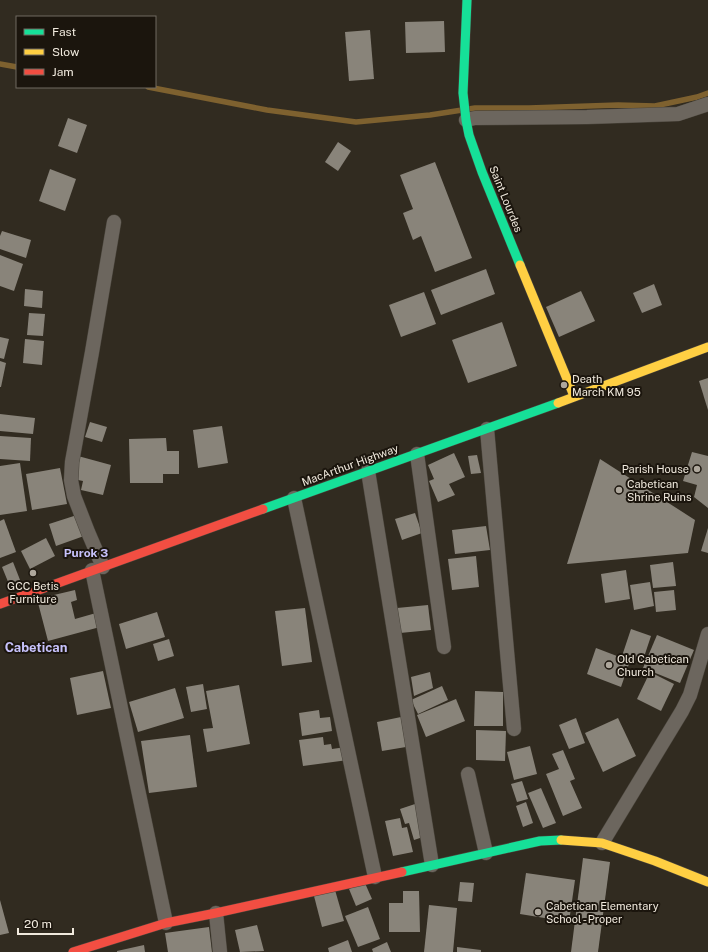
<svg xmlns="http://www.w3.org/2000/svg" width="708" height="952" viewBox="0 0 708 952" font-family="'Public Sans',sans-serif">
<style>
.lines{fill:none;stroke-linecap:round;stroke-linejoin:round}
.stream{stroke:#7e612f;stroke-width:5.5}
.building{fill:#89847a}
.street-casing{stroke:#4b463d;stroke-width:15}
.fast-casing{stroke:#4b463d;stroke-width:10}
.slow-casing{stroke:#4b463d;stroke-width:10}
.jam-casing{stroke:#4b463d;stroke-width:10}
.street{stroke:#6c665e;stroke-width:14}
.fast{stroke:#16e098;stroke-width:9}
.slow{stroke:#ffcf43;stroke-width:9}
.jam{stroke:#f24e42;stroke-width:9}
.poi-dot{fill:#aea79c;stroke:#1b150d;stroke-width:1.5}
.labels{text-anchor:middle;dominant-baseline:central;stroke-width:4;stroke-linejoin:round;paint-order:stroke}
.street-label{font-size:11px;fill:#f1eade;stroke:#1b150d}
.poi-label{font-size:11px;fill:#f1eade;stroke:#1b150d;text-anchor:start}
.neighbourhood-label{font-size:12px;font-weight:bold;fill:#c7c2fc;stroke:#1b150d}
.quarter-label{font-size:13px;font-weight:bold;fill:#c7c2fc;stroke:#1b150d}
</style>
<rect width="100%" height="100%" fill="#312b20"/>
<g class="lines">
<!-- stream -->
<g class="stream">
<path d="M0,64L17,67"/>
<path d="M148,87L267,110L356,122L430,115L475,108H529L618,105L655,106L697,97L708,93"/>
</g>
</g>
<!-- building -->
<g class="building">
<path d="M444,21L445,52L406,53L405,22Z"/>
<path d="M370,30L374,79L349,81L345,32Z"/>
<path d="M68,118L87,125L77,153L58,146Z"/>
<path d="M338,142L351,151L338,171L325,162Z"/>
<path d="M435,162L472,258L435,272L421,236L413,240L403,213L413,209L400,175Z"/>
<path d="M50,169L76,179L65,211L39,201Z"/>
<path d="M2,231L31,240L26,258L0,249V236Z"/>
<path d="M0,255L23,264L14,291L0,286Z"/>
<path d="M486,269L495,294L441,315L431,290Z"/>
<path d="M654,284L662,305L642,313L633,293Z"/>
<path d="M25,289L43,291L42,308L24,306Z"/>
<path d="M581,291L595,321L559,337L546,307Z"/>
<path d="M424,292L436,324L401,337L389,305Z"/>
<path d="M29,313L45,314L43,336L27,335Z"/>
<path d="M502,322L517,366L468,383L452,340Z"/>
<path d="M0,337L9,339L4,359L0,358Z"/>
<path d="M25,339L44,341L42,365L23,363Z"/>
<path d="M0,361L6,363L1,387H0Z"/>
<path d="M708,378V410L699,381Z"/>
<path d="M0,414L35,418L33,434L0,431Z"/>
<path d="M90,422L107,427L102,442L85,437Z"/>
<path d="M222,426L228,463L198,468L193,430Z"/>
<path d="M0,436L31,438L30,461L0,459Z"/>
<path d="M166,438L167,451H179V474H163V483H130L129,439Z"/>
<path d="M692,452L708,456V508L694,497L697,485L683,481Z"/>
<path d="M454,453L465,477L449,484L455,495L438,502L429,481L434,479L428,465Z"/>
<path d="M477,455L481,473L471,474L468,456Z"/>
<path d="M78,456L111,465L103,495L81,490L83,481L73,479Z"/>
<path d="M600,459L695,520L688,553L567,564Z"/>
<path d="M20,463L27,511L0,515V466Z"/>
<path d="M60,468L67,504L32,510L26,474Z"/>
<path d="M415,513L422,533L402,540L395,519Z"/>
<path d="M77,515L84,536L56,546L49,524Z"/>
<path d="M4,519L16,552L0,558V521Z"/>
<path d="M486,526L490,550L455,554L452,530Z"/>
<path d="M708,528V553L701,551Z"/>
<path d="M46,538L55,556L30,569L21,551Z"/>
<path d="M476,556L479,587L452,590L448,559Z"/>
<path d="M13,562L22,585L11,589L2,567Z"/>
<path d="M673,562L676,586L653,588L650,565Z"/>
<path d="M626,570L630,599L605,603L601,574Z"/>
<path d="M650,582L654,606L634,610L630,585Z"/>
<path d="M75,590L77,600L71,602L75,619L96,613L100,627L48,641L37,599Z"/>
<path d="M674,590L676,610L656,612L654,592Z"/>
<path d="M428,605L431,630L400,633L397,608Z"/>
<path d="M305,608L312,662L282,666L275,611Z"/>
<path d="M157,612L165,637L126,649L119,624Z"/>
<path d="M631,629L651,636L642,663L622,656Z"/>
<path d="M657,635L694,650L680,683L643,668Z"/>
<path d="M169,639L174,656L158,661L153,644Z"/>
<path d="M596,648L630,661L621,687L587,674Z"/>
<path d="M103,671L111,708L77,715L70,678Z"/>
<path d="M430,672L433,688L414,696L411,677Z"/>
<path d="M650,672L674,684L661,711L637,699Z"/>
<path d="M203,684L207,709L191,712L186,687Z"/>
<path d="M239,685L250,744L207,752L203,729L213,728L206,691Z"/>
<path d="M442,686L448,700L418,714L411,700Z"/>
<path d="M175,688L184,718L138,732L129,702Z"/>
<path d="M475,691L503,692V726H474Z"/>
<path d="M456,699L465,721L426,737L417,715Z"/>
<path d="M319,710L320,718L330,717L332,731L302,736L299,713Z"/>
<path d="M401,717L406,747L382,751L377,722Z"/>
<path d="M576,718L585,743L569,749L559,725Z"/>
<path d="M618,718L636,756L603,772L585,733Z"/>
<path d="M476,730L506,731L505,761L476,760Z"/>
<path d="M190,735L197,787L149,793L141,741Z"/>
<path d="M323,737L324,745L331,744L332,749L346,747L348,760L303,766L299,740Z"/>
<path d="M530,746L537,774L514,780L507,752Z"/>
<path d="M563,750L575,779L570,781L582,808L563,816L546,774L559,769L552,754Z"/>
<path d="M522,781L528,799L517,802L511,784Z"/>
<path d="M541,788L556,823L543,828L528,793Z"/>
<path d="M526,802L533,823L523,827L516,806Z"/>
<path d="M415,804L426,836L414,840L409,823L405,824L400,809Z"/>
<path d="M400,818L402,828L407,827L413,852L393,856L385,821Z"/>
<path d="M583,858L610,862L598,952H571Z"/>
<path d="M526,873L575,880L569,922L520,914Z"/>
<path d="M364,881L372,899L356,906L349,889Z"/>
<path d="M460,882L474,883L472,902L458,901Z"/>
<path d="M335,890L344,921L322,927L314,896Z"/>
<path d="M403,891H419L420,932H389V903H403Z"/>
<path d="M0,900L9,933L0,935Z"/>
<path d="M429,905L457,908L453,952H424Z"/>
<path d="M368,907L380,939L358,947L345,916Z"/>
<path d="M257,925L264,951L240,952L235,930Z"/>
<path d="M209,927L212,952H168L165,933Z"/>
<path d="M348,940L352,952H329L328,948Z"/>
<path d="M387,942L391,952H373L372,949Z"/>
<path d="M144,945L145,952H117V951Z"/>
<path d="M457,947L481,950V952H457Z"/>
</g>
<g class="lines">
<!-- street casing -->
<g class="street-casing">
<g id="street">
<path d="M466,120L475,118L587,117L678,114L708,104"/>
<path d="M487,429L514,729"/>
<path d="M417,454L444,647"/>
<path d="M368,471L432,865"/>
<path d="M294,498L375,877"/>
<path d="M103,567L88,532L74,496L71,480L72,462L92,352L114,222"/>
<path d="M92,570L166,923"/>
<path d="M468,774L486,853"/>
<path d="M602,843L682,711L690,695L708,634"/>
<path d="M216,913L220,952"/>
</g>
</g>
<!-- fast casing -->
<g class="fast-casing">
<g id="fast">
<path d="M467,0L463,93L466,120L469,135L482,172L520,265"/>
<path d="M263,509L558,403"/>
<path d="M402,872L540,841L561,840"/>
</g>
</g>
<!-- slow casing -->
<g class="slow-casing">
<g id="slow">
<path d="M520,265L574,396"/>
<path d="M558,403L708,347"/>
<path d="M561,840L602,843L655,861L708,882"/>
</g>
</g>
<!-- jam casing -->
<g class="jam-casing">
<g id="jam">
<path d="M0,604L263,509"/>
<path d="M73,952L166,923L216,913L402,872"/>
</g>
</g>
<!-- street -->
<use href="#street" class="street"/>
<!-- fast -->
<use href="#fast" class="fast"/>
<!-- slow -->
<use href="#slow" class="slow"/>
<!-- jam -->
<use href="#jam" class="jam"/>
</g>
<!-- markers -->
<g class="poi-dot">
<circle cx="564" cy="385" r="4"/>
<circle cx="697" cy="469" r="4"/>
<circle cx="619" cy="490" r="4"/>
<circle cx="33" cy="573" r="4"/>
<circle cx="609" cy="665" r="4"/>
<circle cx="538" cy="912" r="4"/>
</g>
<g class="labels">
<!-- street labels -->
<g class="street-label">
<text transform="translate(506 199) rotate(68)">Saint Lourdes</text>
<text transform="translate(350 465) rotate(-20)">MacArthur Highway</text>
</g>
<!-- poi labels -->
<g class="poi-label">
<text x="572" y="379">Death<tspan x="572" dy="13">March KM 95</tspan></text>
<text x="689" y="469" text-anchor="end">Parish House</text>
<text x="627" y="484">Cabetican<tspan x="627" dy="13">Shrine Ruins</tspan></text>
<text x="33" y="586" text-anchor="middle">GCC Betis<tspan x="33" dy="13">Furniture</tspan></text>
<text x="617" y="659">Old Cabetican<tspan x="617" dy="13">Church</tspan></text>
<text x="546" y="906">Cabetican Elementary<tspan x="546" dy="13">School - Proper</tspan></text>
</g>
<!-- neighbourhood labels -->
<g class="neighbourhood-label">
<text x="86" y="553">Purok 3</text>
</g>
<!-- quarter labels -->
<g class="quarter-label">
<text x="36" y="647">Cabetican</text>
</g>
</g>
<!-- legend -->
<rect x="16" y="16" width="140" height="72" fill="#1b150d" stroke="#716a61"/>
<rect x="24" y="29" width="20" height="6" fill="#16e098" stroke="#716a61"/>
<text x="52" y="36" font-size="12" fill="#f1eade">Fast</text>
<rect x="24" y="49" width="20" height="6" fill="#ffcf43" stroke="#716a61"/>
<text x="52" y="56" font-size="12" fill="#f1eade">Slow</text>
<rect x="24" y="69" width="20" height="6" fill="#f24e42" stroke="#716a61"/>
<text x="52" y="76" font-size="12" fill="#f1eade">Jam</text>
<!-- scale -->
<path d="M18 928v6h55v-6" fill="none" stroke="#f1eade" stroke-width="2"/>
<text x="24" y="928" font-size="12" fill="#f1eade" stroke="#1b150d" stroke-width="3" paint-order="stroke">20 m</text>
</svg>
